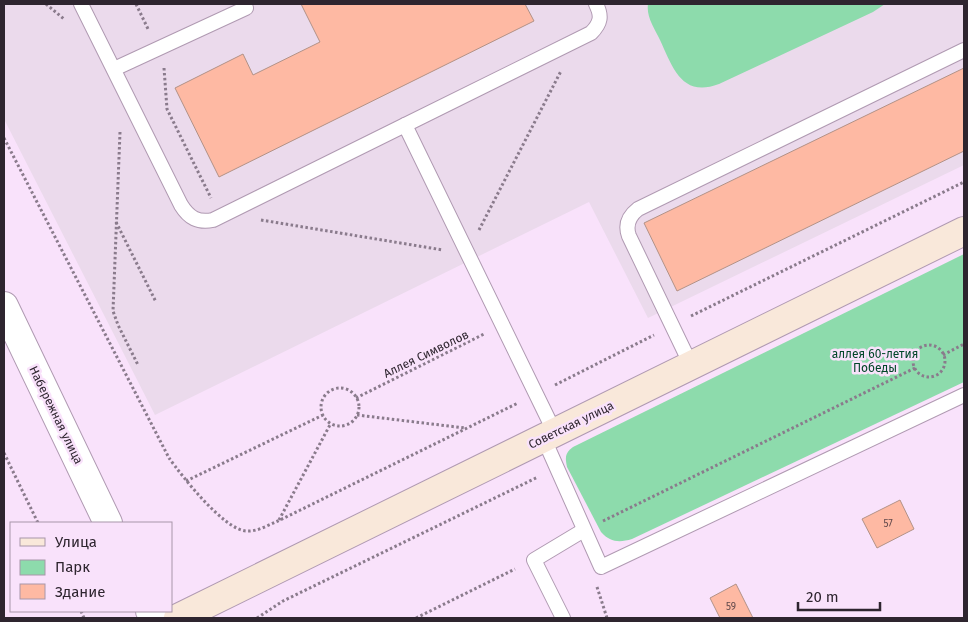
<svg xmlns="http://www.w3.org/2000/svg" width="968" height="622" viewBox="0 0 968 622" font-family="'Fira Sans',sans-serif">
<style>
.education{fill:#ebdaec}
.green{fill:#8ddbac}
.building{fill:#feb9a3;stroke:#b29287}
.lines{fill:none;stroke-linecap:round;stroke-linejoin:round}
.service-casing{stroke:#b09ab2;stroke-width:16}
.tertiary-casing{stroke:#b09ab2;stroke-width:30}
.secondary-casing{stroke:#b09ab2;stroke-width:30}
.path{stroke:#8a7b8c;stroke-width:3;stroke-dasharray:2.5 2.5;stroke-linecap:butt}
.service{stroke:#fff;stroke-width:14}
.tertiary{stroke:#fff;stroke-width:28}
.secondary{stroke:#f9e8da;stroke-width:28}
.labels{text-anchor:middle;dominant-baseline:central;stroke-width:5;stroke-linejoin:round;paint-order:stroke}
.number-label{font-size:10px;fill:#624a4c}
.street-label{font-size:12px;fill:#2e252f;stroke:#f9e2fb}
.park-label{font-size:12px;fill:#024729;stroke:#f9e2fb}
</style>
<rect width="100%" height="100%" fill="#f9e2fb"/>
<!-- education -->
<path class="education" d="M4,4H964V165L648,318L589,202L155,415L4,119Z"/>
<!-- green -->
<g class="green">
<path d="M648,4H885L873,12L719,84C682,98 673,68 660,40C655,29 646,17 648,4Z"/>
<path d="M964,254V382L632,539C619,543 610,542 601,532L567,467C565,457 565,453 573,447Z"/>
</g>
<!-- building -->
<g class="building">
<path d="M301,4H525L534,21L219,177L175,88L243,54L253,75L320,42Z"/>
<path d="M964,68V151L677,291L644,223Z"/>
<path d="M900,500L914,529L877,548L862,519Z"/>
<path d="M736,584L753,618H720L710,598Z"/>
</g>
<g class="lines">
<!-- service casing -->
<g class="service-casing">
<g id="service">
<path d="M81,4L181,205C189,218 198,223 213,220L405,125L555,433"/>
<path d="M114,69L246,8"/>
<path d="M405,125L591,33C601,23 602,16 596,4"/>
<path d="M691,365L629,236C625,225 629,216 638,209L964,50"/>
<path d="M544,439L601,567L964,395"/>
<path d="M563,618L534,560L584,530"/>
</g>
</g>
<!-- tertiary casing -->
<g class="tertiary-casing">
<g id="tertiary">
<path d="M4,306L108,523"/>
<path d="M150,611L154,618"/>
</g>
</g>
<!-- secondary casing -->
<g class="secondary-casing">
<path id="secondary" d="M178,618L964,231"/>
</g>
<!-- path -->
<g class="path">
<path d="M46,4L64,19"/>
<path d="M136,4L149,31"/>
<path d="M164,68L167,109L211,198"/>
<path d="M120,132L113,311L118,325L138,365"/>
<path d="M4,138L169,458C182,476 223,529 246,531C257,532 268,525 278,521L518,403"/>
<path d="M261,220L443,250"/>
<path d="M116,222L156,302"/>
<path d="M479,230L561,71"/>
<path d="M691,316L964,182"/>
<circle cx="929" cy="361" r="16"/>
<path d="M943,355L964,344"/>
<path d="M555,385L654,335"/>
<circle cx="340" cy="407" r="19"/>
<path d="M356,398L484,334"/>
<path d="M357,415L465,428"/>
<path d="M4,453L38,523"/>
<path d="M186,481L323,415"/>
<path d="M279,520L331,423"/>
<path d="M603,521L915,368"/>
<path d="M597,587L607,618"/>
<path d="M81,611L84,618"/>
<path d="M257,618L283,601L538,477"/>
<path d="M416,618L515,569"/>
</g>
<!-- service -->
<use href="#service" class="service"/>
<!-- tertiary -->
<use href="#tertiary" class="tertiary"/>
<!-- secondary -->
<use href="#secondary" class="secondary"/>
</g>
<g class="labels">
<!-- number labels -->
<g class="number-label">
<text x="888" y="524">57</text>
<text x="731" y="607">59</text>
</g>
<!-- street labels -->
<g class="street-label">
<text transform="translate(426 354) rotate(-26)">Аллея Символов</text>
<text transform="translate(56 415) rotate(64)">Набережная улица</text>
<text transform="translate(571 425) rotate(-26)">Советская улица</text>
</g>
<!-- park labels -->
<g class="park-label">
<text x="875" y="354">аллея 60-летия<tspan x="875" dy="14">Победы</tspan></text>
</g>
</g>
<!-- border -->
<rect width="968" height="622" fill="none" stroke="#2e252f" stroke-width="10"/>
<!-- legend -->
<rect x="10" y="522" width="162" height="90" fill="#f9e2fb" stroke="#a896a9"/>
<rect x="20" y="538" width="25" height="8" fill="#f9e8da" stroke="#a896a9"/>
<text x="55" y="547" font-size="15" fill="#2e252f">Улица</text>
<rect x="20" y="560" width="25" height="15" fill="#8ddbac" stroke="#a896a9"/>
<text x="55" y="572" font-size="15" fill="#2e252f">Парк</text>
<rect x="20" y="584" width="25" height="15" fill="#feb9a3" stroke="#a896a9"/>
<text x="55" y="597" font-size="15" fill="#2e252f">Здание</text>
<!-- scale -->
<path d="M798 602v8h82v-8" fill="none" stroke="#2e252f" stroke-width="2.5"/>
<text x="806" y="602" font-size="15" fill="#2e252f" stroke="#f9e2fb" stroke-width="4" paint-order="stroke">20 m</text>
</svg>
